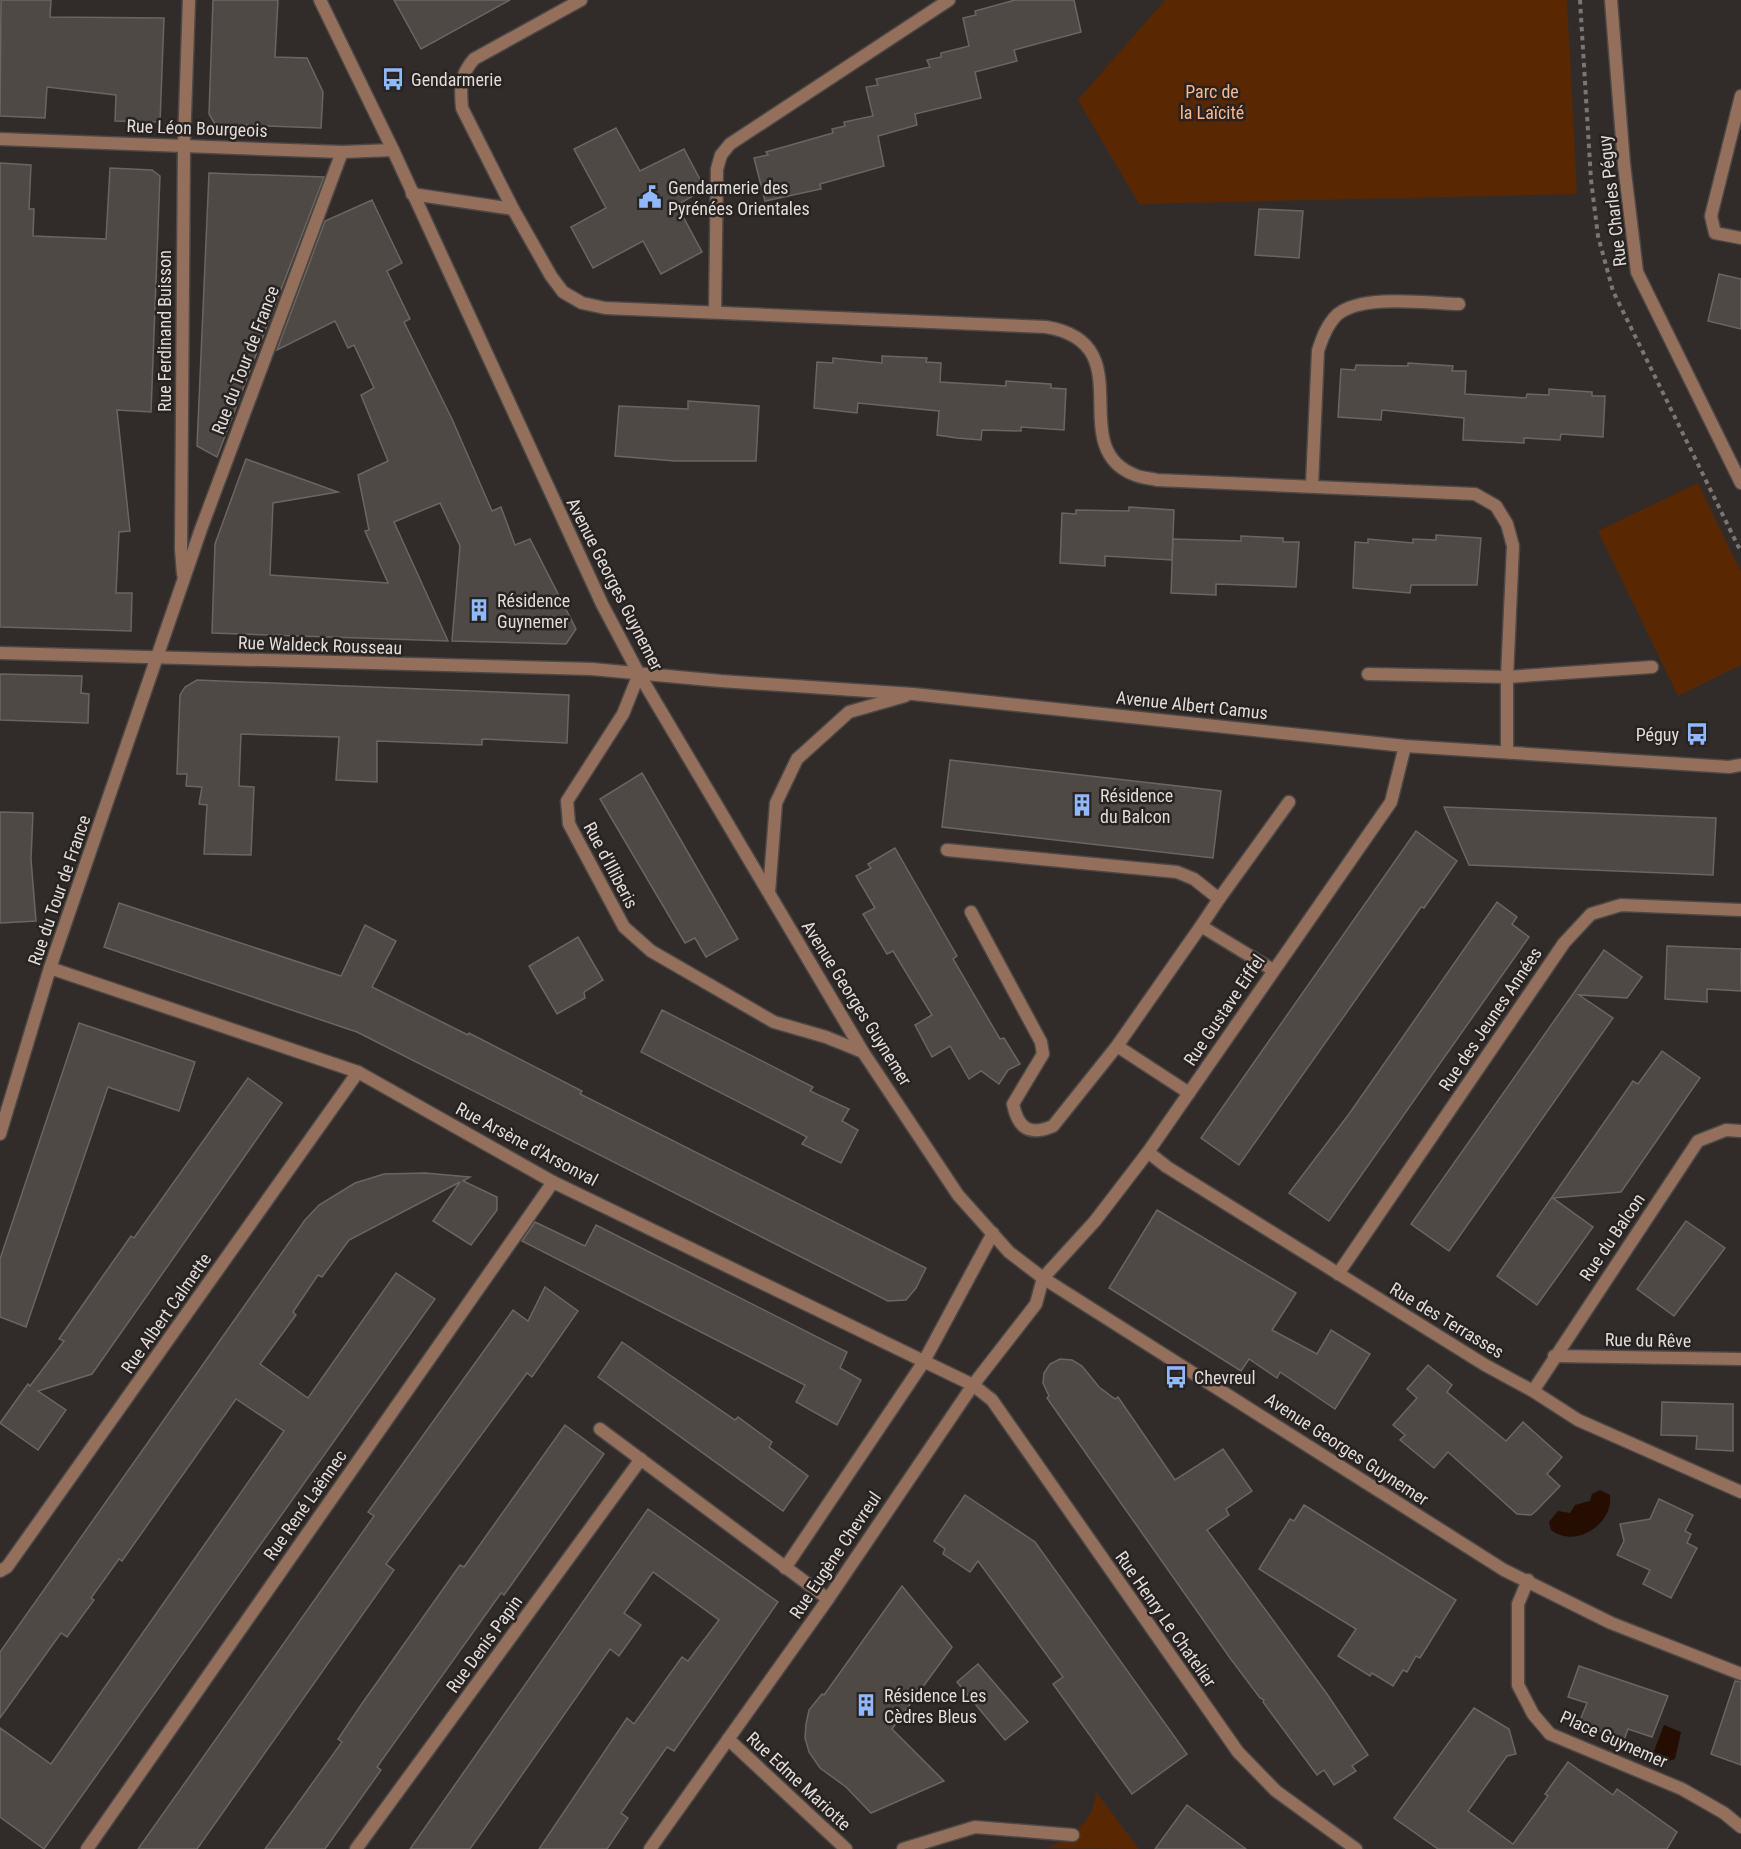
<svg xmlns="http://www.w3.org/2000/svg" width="1741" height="1849" viewBox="0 0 1741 1849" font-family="'Roboto Condensed',sans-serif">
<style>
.green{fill:#592803}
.water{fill:#250d01}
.building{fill:#4f4946;stroke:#6b6562;stroke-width:1.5}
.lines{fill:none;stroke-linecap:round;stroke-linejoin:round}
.service-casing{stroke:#4d4846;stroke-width:15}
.minor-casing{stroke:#4d4846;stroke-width:15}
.tertiary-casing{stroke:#4d4846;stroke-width:15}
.path{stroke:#7a7674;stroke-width:4;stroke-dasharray:4.5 4.5;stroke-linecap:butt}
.service{stroke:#94705c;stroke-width:12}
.minor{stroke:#94705c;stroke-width:12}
.tertiary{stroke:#94705c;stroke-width:12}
.labels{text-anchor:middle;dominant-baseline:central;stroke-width:5;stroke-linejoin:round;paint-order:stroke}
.poi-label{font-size:18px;fill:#dfdcda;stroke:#282320;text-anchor:start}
.park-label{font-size:18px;fill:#f8b792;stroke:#282320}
.street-label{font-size:18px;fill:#dfdcda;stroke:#282320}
</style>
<rect width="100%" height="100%" fill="#312c2a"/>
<!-- green -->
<g class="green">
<path d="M1165,0H1567L1577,194L1139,204L1078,100Z"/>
<path d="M1698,483L1741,572V665L1678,696L1598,531Z"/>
<path d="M1096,1792L1139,1849L1045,1848C1071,1839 1094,1822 1096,1792Z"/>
</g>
<!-- water -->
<g class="water">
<path d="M1600,1490L1610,1495C1614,1524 1575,1549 1551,1530L1549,1522L1558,1511L1570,1513L1575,1505L1590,1501L1592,1494Z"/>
<path d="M1664,1725L1681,1732L1675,1759L1669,1761L1662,1767L1649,1764Z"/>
</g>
<!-- building -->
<g class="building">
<path d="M1,0H51L50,17L164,18L160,122L115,121L116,95L47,87L45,118L0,116Z"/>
<path d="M213,0H278L275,57L307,58L323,92L321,128L215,124L209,114Z"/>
<path d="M394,0H510L421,49Z"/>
<path d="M1015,0H1074L1081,32L1014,50L1017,61L975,72L981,98L915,114L917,125L878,136L884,166L820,184L821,189L765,201L754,158L768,155L766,152L833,133L832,129L845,126L844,122L873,116L866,87L878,85L876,79L930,67L927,60L941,57V53L969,46L963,18L976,15L975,11Z"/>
<path d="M616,128L640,171L684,149L705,189L677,205L702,252L661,274L643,241L593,268L571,227L606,208L574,149Z"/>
<path d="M0,163L31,165L29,209H34L33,236L106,239L110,168L152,170L160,176L151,412L117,410L130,531L119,532L116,593H132L131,631L0,627Z"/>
<path d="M209,173L324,177L217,457L197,446Z"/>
<path d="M372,200L402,263L387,271L410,319L404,322L452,419L492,511L501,507L515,545L530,539L576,629L566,644L452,641L460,546L440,503L394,522L448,641L212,633L215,544L246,459L338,492L273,503L270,575L388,583L365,531L369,530L358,475L388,461L361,395L374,388L354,345L348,348L335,321L277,350L325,221Z"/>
<path d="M1259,209L1303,211L1299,258L1255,255Z"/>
<path d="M1719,274L1741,279V329L1708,321Z"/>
<path d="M882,356L927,358L926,362L941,363L940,382L1006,386V381L1051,384V388L1066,389L1064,430L1021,427V431L982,430L981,440L957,438L937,435L939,411L858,403L857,413L814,408L817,362L833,363V358L882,363Z"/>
<path d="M1408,363L1453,366L1452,371H1466L1465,394L1526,398L1527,394L1549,395V389L1592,392V396H1605L1603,437L1561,434L1560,440L1524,438V443L1463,440L1464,418L1382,410L1381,420L1338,417L1341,369L1355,370L1356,365L1408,366Z"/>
<path d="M688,401L759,406L756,461H675L615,456L619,406L688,409Z"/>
<path d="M1129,507L1174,510L1172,560L1105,556V566L1060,563L1062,513L1076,514V510L1129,511Z"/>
<path d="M1436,535L1481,538L1477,585H1411L1410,593L1353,588L1355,542L1368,543V539L1413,543V539L1436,540Z"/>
<path d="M1241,536L1283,538V542H1299L1296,587L1216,584V595L1171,593L1173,539L1241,541Z"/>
<path d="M0,674L82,676L81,693L89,694L88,723L0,720Z"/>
<path d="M197,680L569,695L567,743L482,739V745L377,741V782L336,780L339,737L241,734L239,786L254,787L251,855L204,854L207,805L199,804L202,787L186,786L187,774H177L180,695L185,687Z"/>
<path d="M950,760L1221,791L1213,858L942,827Z"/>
<path d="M642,773L738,939L706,957L695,938L685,943L600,799Z"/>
<path d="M1444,807L1716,818L1713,875L1469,865Z"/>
<path d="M0,812L33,813L31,859L36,921L0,923Z"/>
<path d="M1416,831L1457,861L1424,908L1421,907L1239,1165L1201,1138Z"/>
<path d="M895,848L957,956L953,959L1000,1039L1004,1038L1020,1064L1008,1070L999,1084L981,1071L969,1079L950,1046L932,1057L915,1025L932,1015L893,951L887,954L863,914L875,908L856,876L871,868L868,864Z"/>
<path d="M1497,902L1517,917L1512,924L1529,937L1329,1221L1289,1193L1349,1114Z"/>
<path d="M119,903L341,976L365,925L396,941L372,987L468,1035L469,1033L582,1091L580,1094L926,1268L916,1288L906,1300L888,1301L357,1032L104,947Z"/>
<path d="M578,937L603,980L584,992L585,998L557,1014L529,966Z"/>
<path d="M1667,946L1741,949V991L1707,989V1002L1665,999Z"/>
<path d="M1604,950L1642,977L1627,998L1579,995L1613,1018L1449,1251L1411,1224Z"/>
<path d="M662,1010L813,1087L810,1091L849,1109L842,1121L858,1130L841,1163L802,1144L807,1137L641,1052Z"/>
<path d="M79,1023L195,1062L179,1111L108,1087L26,1327L0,1317V1259Z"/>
<path d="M1662,1051L1700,1078L1621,1192L1553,1198L1593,1227L1537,1305L1497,1276L1633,1081L1638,1084Z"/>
<path d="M248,1078L282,1103L92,1374L38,1391L66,1410L38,1450L0,1423L28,1384L30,1386L64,1341L59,1339L98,1283L131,1236L134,1238Z"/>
<path d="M425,1173L470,1177L463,1181L497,1197V1210L471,1245L433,1221L460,1182L349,1240L322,1277L318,1275L293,1312L296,1315L260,1364L308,1398L396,1273L435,1299L44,1849L0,1817V1728L51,1764L284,1431L236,1399L122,1561L119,1559L91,1598L94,1600L67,1637L61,1633L0,1718V1652L305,1220L319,1205L355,1183L384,1174Z"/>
<path d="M1157,1210L1296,1293L1272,1330L1317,1354L1331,1330L1370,1354L1335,1409L1280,1372L1277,1378L1249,1359L1241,1371L1109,1288Z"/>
<path d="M1686,1221L1725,1248L1674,1316L1637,1289Z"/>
<path d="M535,1222L585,1246L596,1225L847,1352L840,1368L861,1380L837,1425L796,1402L805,1385L522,1241Z"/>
<path d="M545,1287L578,1311L532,1377L527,1373L386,1564L394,1570L197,1849H138L374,1516L368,1512L501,1327L513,1310L528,1321Z"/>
<path d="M622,1342L735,1420L738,1417L772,1442L769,1447L808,1476L783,1511L598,1377Z"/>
<path d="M1060,1359L1072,1360L1082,1366L1099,1387L1115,1399L1118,1397L1175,1480L1223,1449L1252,1491L1226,1509L1229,1515L1207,1530L1327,1694L1368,1755L1352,1766L1356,1771L1334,1785L1324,1770L1317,1775L1263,1702L1264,1700L1260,1698L1230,1658L1047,1398L1049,1396L1043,1383L1044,1373L1050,1364Z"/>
<path d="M1428,1365L1452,1385L1447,1392L1506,1441L1523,1422L1562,1457L1547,1474L1560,1486L1536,1511L1531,1515L1517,1514L1448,1452L1434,1468L1400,1440L1405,1435L1393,1425L1417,1398L1407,1389Z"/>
<path d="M1662,1402L1733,1404V1451L1696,1449L1697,1436L1661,1435Z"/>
<path d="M565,1425L604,1454L504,1595L501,1593L377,1767L381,1770L325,1849H265L342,1742L338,1739L361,1705L460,1565L464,1567Z"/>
<path d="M965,1495L1035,1542L1187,1754L1132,1794L1053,1684L1063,1677L978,1561L970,1572L943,1554L945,1549L934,1541Z"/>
<path d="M1659,1499L1693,1515L1685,1531L1691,1534L1687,1543L1697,1548L1671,1598L1643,1584L1650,1570L1617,1555L1624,1541L1620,1524L1650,1519Z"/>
<path d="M1304,1505L1456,1600L1420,1658L1416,1656L1407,1672L1403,1670L1393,1686L1372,1673L1370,1676L1338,1656L1356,1629L1259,1569L1290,1519L1294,1521Z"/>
<path d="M648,1509L778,1602L674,1751L667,1747L621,1813L628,1818L607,1849H539L627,1718L634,1724L682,1657L688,1661L719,1620L653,1572L624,1613L641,1625L619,1656L610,1649L470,1849H410Z"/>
<path d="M902,1586L952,1647L892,1729L944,1781L871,1813L846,1787L820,1768L809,1752L805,1738L806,1724L809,1710L822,1694L824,1695Z"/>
<path d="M978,1664L1028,1722L1005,1740L957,1682Z"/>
<path d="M1579,1666L1668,1696L1652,1737L1628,1729L1624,1740L1579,1723L1587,1703L1568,1697Z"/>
<path d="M1735,1681L1741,1682V1765L1711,1754Z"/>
<path d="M1474,1708L1509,1729L1516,1754L1507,1756L1468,1811L1513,1844L1548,1796L1545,1794L1568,1762L1613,1795L1617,1789L1677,1832L1667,1849H1438L1394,1818Z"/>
<path d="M1187,1805L1246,1849H1155Z"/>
</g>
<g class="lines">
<!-- service casing -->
<g class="service-casing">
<g id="service">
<path d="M581,0L474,59C460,75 460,87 462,108L513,209L551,276L563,292L582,303L605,308L1046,327C1145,343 1062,447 1135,475C1141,478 1150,478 1157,480L1475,494L1496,506L1507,524L1513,546L1507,677V752"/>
<path d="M1741,96L1711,216L1715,233L1741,238"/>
<path d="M412,194L513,209"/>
<path d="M715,312L717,169L721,155L730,144L949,0"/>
<path d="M1312,485L1318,351C1322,338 1327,324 1338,314C1363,294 1428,303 1459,304"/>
<path d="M1368,674L1507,677L1652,667"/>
<path d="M947,850L1177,872L1194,879L1219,899L1201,926"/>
<path d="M1219,899L1289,802"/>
<path d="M971,912L1041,1042L1043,1054L1013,1104C1018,1129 1030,1136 1053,1126L1117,1046"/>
<path d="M1189,1093L1117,1046L1201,926L1273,970"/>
<path d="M923,1363L993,1233"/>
<path d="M903,1849L975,1827L1073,1835"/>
</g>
</g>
<!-- minor casing -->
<g class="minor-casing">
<g id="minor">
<path d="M1611,0L1624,164L1637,272L1741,483"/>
<path d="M0,139L342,152L393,150"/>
<path d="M183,574L181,549L184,144L189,0"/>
<path d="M0,653L592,669L721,681L913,694L1405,746L1729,767L1741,765"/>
<path d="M639,674L623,714L567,801L569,824L624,927L651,951L774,1022L826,1037L863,1052"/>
<path d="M769,892L776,803L797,759L849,712L905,696"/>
<path d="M50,968L358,1072L553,1182L973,1385L992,1400L1238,1752L1276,1791L1356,1849"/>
<path d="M0,1134L50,968L201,529L342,152"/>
<path d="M1148,1152L1167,1167L1485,1365L1533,1391L1578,1420L1741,1492"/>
<path d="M1338,1274L1564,943L1591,914L1621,905L1741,910"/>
<path d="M1554,1356L1741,1359"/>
<path d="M1533,1391L1698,1141L1726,1130L1741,1131"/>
<path d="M600,1429L828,1599"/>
<path d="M785,1568L923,1363"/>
<path d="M0,1571L7,1567L358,1072"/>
<path d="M1528,1580L1518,1604V1685L1533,1714L1550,1734L1682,1789L1724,1813L1741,1827"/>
<path d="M728,1739L846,1849"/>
<path d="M87,1849L553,1182"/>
<path d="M356,1849L641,1459"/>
<path d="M650,1849L828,1599L973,1385L1036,1304L1043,1278L1095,1221L1148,1152L1391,802L1405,746"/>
</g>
</g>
<!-- tertiary casing -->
<g class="tertiary-casing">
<path id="tertiary" d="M320,0L393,150L602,604L639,674L863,1052L958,1195L1009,1252L1043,1278L1504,1570L1611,1623L1741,1674"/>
</g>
<!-- path -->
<path class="path" d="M1580,0L1591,180L1598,236L1613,291L1741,552"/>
<!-- service -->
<use href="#service" class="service"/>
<!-- minor -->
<use href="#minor" class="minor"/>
<!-- tertiary -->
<use href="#tertiary" class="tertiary"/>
</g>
<!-- icons -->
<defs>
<g id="bus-bare" transform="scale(1.8)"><path d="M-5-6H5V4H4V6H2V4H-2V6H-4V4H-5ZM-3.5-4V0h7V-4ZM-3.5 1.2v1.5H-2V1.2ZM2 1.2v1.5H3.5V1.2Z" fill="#90b8fd" stroke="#282320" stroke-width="2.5" paint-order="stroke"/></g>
<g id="civic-bare" transform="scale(1.8)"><path d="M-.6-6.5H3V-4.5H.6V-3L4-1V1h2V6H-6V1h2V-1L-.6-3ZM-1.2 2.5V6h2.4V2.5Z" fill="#90b8fd" stroke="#282320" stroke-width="2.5" paint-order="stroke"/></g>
<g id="building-bare" transform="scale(1.8)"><path d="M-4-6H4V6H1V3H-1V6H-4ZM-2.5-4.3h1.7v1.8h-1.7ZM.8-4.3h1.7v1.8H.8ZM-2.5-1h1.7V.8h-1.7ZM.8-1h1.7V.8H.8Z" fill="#90b8fd" stroke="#282320" stroke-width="2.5" paint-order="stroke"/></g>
</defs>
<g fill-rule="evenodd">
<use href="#bus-bare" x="393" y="79"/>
<use href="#civic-bare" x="650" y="197"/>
<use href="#building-bare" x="479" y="610"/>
<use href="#bus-bare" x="1697" y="734"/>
<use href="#building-bare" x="1082" y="805"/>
<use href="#bus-bare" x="1176" y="1377"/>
<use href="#building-bare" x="866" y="1705"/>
</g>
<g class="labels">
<!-- poi labels -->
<g class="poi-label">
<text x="411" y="79">Gendarmerie</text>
<text x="668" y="187">Gendarmerie des<tspan x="668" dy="21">Pyrénées Orientales</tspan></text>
<text x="497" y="600">Résidence<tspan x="497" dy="21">Guynemer</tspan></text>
<text x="1679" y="734" text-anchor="end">Péguy</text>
<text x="1100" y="795">Résidence<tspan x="1100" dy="21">du Balcon</tspan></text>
<text x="1194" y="1377">Chevreul</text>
<text x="884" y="1695">Résidence Les<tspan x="884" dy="21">Cèdres Bleus</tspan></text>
</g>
<!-- park labels -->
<g class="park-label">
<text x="1212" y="91">Parc de<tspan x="1212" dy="21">la Laïcité</tspan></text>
</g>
<!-- street labels -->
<g class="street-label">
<text transform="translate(197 128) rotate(2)">Rue Léon Bourgeois</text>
<text transform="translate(1612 201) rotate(-97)">Rue Charles Péguy</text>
<text transform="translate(164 331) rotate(-90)">Rue Ferdinand Buisson</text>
<text transform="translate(245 360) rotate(-69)">Rue du Tour de France</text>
<text transform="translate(615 584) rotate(63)">Avenue Georges Guynemer</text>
<text transform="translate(320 645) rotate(2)">Rue Waldeck Rousseau</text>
<text transform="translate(1192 705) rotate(6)">Avenue Albert Camus</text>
<text transform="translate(611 865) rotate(62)">Rue d'Illiberis</text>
<text transform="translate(59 890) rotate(-71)">Rue du Tour de France</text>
<text transform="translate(857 1003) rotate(58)">Avenue Georges Guynemer</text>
<text transform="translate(1224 1010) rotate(-56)">Rue Gustave Eiffel</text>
<text transform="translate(1490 1019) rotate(-56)">Rue des Jeunes Années</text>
<text transform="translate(527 1144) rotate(28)">Rue Arsène d'Arsonval</text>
<text transform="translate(1612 1237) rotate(-56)">Rue du Balcon</text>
<text transform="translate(166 1313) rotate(-55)">Rue Albert Calmette</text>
<text transform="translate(1447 1320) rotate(31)">Rue des Terrasses</text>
<text transform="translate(1648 1340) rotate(1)">Rue du Rêve</text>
<text transform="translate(1347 1449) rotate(33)">Avenue Georges Guynemer</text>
<text transform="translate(305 1505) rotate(-55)">Rue René Laënnec</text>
<text transform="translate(835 1555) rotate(-56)">Rue Eugène Chevreul</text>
<text transform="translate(1166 1619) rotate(55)">Rue Henry Le Chatelier</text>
<text transform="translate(484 1644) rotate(-54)">Rue Denis Papin</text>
<text transform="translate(1614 1739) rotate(24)">Place Guynemer</text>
<text transform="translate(799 1781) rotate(43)">Rue Edme Mariotte</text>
</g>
</g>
</svg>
